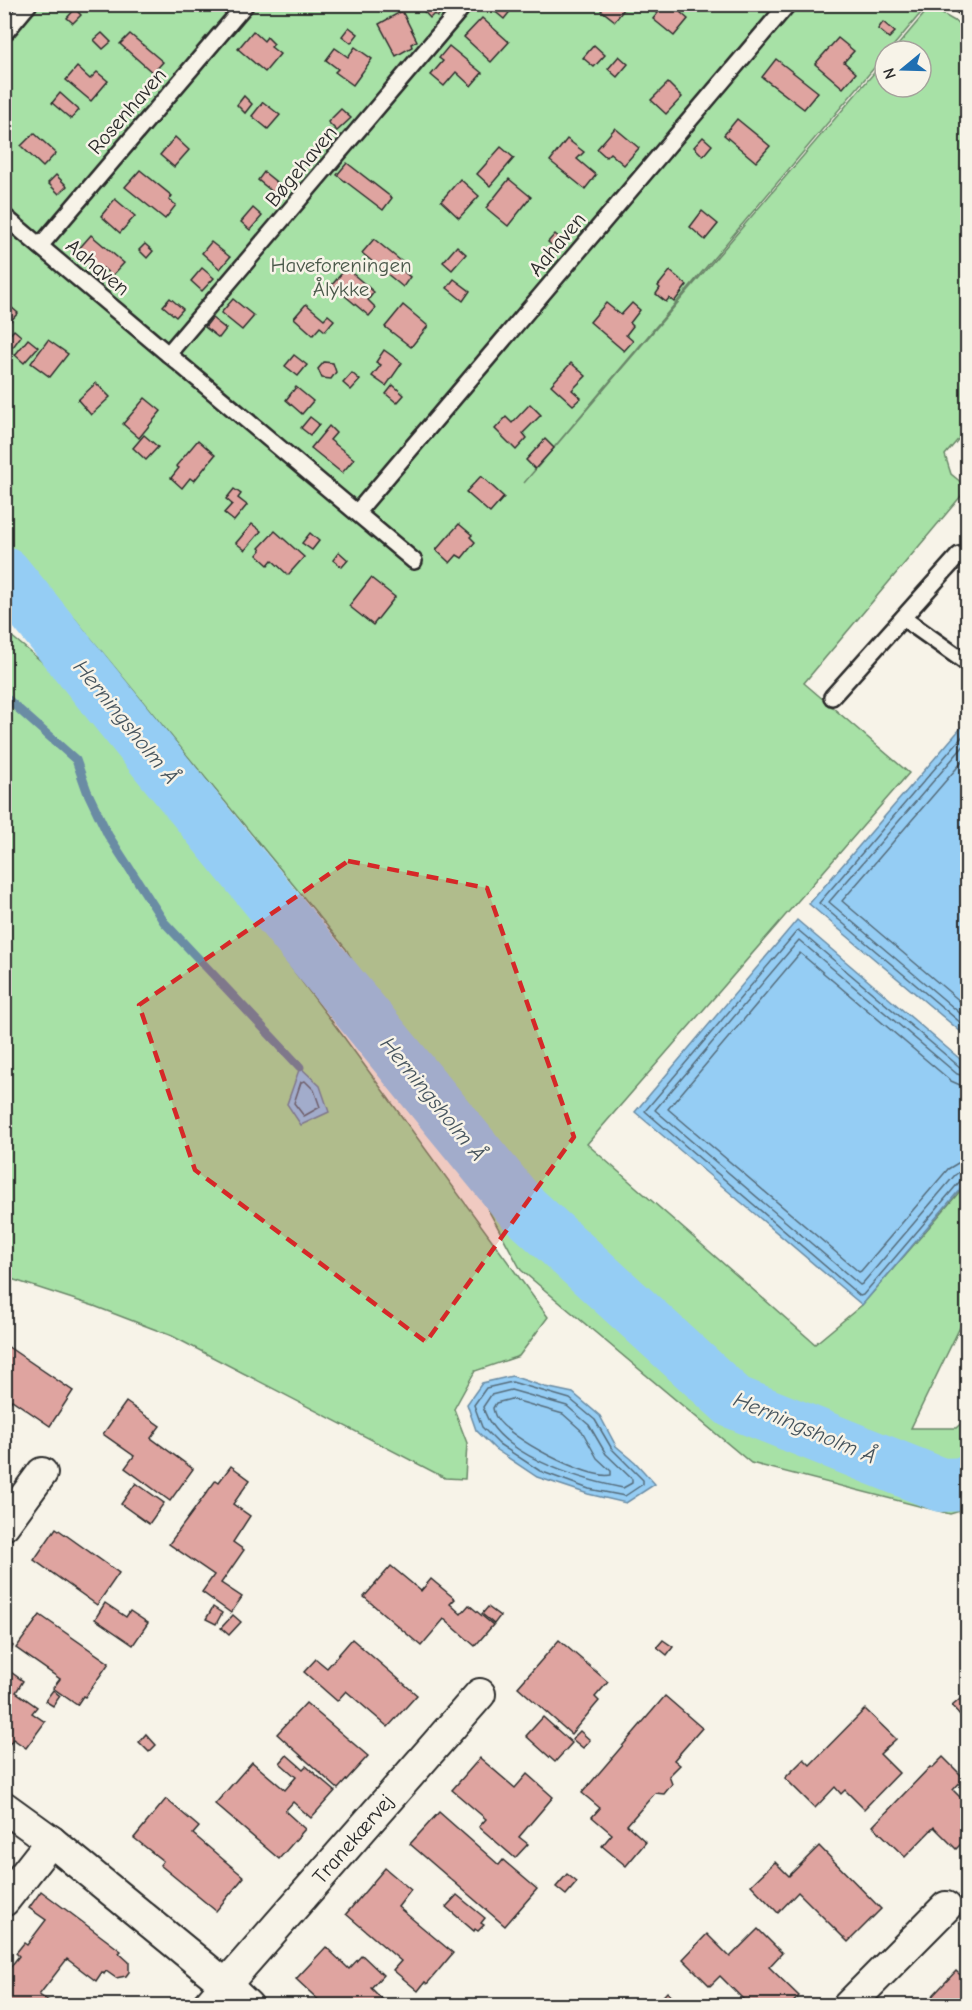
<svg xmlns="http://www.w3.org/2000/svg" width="972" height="2010" viewBox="0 0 972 2010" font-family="'Comic Neue',sans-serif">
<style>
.green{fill:#a7e1a6;stroke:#698668;stroke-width:1.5}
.water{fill:#95cdf4;stroke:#6b8ca4;stroke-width:1.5}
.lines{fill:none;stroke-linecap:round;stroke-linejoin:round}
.shore{stroke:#556c7b;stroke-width:1.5}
.stream{stroke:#6b8ca4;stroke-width:9}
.river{stroke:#95cdf4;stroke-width:54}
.building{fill:#dfa4a0;stroke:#2b2b2b;stroke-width:1.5}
.lane-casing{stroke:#2b2b2b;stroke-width:20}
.street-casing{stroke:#2b2b2b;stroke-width:34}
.lane{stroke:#f7f3e8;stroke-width:15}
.street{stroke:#f7f3e8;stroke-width:30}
.marked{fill:#d62828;fill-opacity:0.2;stroke:#d62828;stroke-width:4.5;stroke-dasharray:12 8;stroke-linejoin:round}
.labels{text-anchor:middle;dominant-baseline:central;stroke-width:5;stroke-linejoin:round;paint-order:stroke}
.street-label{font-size:21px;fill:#2b2b2b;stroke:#f7f3e8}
.park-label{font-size:21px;fill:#4a584a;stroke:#f7f3e8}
.water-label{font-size:22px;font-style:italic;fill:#46545d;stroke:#f7f3e8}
</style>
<rect width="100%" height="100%" fill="#f7f3e8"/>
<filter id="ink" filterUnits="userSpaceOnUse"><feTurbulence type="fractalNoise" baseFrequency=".0167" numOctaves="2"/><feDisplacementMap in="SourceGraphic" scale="12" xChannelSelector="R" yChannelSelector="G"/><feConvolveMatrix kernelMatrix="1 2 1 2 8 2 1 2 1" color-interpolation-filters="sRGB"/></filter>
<g filter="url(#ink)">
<!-- green -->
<g class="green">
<path d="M920,4L925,8L889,51H885V55L524,483L885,60V87H921V51H893L930,7L967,28V429L945,455L951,474L967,487V489L804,683L909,773L587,1144L815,1344L862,1305L967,1183V1327L963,1321L911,1428H956L967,1418V1509L950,1514L751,1463L521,1270L346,949L75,619L5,552L4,5Z"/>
<path d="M4,630L90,702L343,1036L548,1317L519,1356L475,1371L454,1409L467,1443L465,1479L445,1478L172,1336L94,1306L5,1277Z"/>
</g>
<!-- water -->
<g class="water">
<path d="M967,721V1037L809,904Z"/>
<path d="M797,920L967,1065V1181L862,1305L635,1112Z"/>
<path d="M300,1067L320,1086L329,1112L301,1125L287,1104Z"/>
<path d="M512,1376L545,1387L573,1393L600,1416L616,1446L635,1462L655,1484L626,1503L588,1494L537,1477L495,1449L476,1430L467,1404L482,1383Z"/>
</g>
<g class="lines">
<!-- shore -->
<g class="shore">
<path d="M968,730L819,903L968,1029"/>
<path d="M968,741L829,902L968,1020"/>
<path d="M968,755L842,901L968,1008"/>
<path d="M968,1069L961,1068L798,930L645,1111L860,1296L863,1295L961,1180L968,1178"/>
<path d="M968,1077L957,1074L799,940L655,1110L860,1285L862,1284L955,1175L961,1171L968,1170"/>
<path d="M305,1081L314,1090L320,1107L304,1116L294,1103L301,1082Z"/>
<path d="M968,1086L960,1085L951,1081L800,953L668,1109L859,1272L861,1271L948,1169L958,1163L968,1161"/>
<path d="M512,1382L570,1399L595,1420L612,1449L643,1480V1484L625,1496L589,1489L540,1471L499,1444L482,1427L474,1405L486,1388Z"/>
<path d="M511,1390L567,1406L589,1425L606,1454L632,1479V1483L623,1488C579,1479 496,1455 483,1407L491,1395Z"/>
<path d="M511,1399L563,1414L582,1431L597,1458L611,1471V1475C588,1480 508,1438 496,1417C495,1416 493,1409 493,1408L496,1403Z"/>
</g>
<!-- stream -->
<path class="stream" d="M4,696L76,760L87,791L108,835L164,922L300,1067"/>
<!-- river -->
<path class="river" d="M4,573L230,852L520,1206L734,1402L941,1485L968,1484"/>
</g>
<!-- building -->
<g class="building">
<path d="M417,4H449V5L437,17L434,14L430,18Z"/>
<path d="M486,4H516L504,19Z"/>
<path d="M605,4H618L624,9L615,21L601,10Z"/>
<path d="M665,4H688L681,13L688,19L674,36L653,19Z"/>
<path d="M75,9L81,15L73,23L67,18Z"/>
<path d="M402,11L417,41L411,44L412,47L396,56L379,24Z"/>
<path d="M482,18L509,42L491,62L464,37Z"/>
<path d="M883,22L895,32L889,38L878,29Z"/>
<path d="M349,27L358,34L351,43L342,36Z"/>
<path d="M253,31L264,41L267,37L274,44L271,47L280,54L265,72L238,49Z"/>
<path d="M102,33L111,42L103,49L94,40Z"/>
<path d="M130,34L163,62L153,73L120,44Z"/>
<path d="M838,38L854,51L844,62L856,73L843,88L815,64Z"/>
<path d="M594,45L605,55L594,67L583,58Z"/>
<path d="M449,46L482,73L471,86L456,72L444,86L431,75L443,61L439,58Z"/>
<path d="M355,47L372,59L353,85L335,72L338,69L326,60L335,48L348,57Z"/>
<path d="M619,56L628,64L617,77L608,69Z"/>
<path d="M776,59L818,92L804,109L762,77Z"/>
<path d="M77,67L90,79L97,72L108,81L91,101L66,80Z"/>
<path d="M668,83L682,97L666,114L651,100Z"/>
<path d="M60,93L79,110L71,119L52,103Z"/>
<path d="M244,96L252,104L245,113L237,105Z"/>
<path d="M263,102L280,115L268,129L252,116Z"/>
<path d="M341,109L351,118L337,131L328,122Z"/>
<path d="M737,119L770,146L756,162L724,135Z"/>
<path d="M615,128L639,148L624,165L610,153L606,157L597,149Z"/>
<path d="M34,133L56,153L43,167L21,146Z"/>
<path d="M175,137L189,150L174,167L160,155Z"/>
<path d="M703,137L712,145L703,156L694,147Z"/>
<path d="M567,139L584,152L577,159L596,175L585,189L550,161Z"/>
<path d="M501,147L514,158L490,186L477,174Z"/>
<path d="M347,163L392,198L383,210L337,175Z"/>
<path d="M140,170L172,196L169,200L176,205L165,219L125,187Z"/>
<path d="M264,172L280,185L274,193L258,180Z"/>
<path d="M56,175L67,186L59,194L48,183Z"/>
<path d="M460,179L479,196L459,218L441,201Z"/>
<path d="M509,179L531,197L508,226L486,208Z"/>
<path d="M115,199L135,216L120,233L101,216Z"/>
<path d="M253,208L262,216L250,230L241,222Z"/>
<path d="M702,211L718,224L705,240L690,227Z"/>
<path d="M555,234L563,241L556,249L548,242Z"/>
<path d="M91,235L124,263L112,276L103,268L100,271L77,251Z"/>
<path d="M374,239L401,261L397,266L410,277L403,287L362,253Z"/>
<path d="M211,242L230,257L220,269L202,253Z"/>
<path d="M145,244L153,251L147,258L139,250Z"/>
<path d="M457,246L466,254L452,270L443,262Z"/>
<path d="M202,268L214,278L202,291L191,281Z"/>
<path d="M346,268L374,292L368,300L376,308L369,316L332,285Z"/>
<path d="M670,271L687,285L674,302L669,298L666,302L656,294L660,288L658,286Z"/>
<path d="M454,279L470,291L463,301L447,288Z"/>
<path d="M170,298L183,309L176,317L163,306Z"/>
<path d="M233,299L254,316L242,330L221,313Z"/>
<path d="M4,301L18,313L4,328Z"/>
<path d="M606,303L621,315L632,303L640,310L630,323L633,326L626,335L633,341L624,351L590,322Z"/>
<path d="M306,304L324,319L328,315L334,320L325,331L320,327L313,335L294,318Z"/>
<path d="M403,305L428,326L411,347L385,327Z"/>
<path d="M212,318L226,329L219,338L205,327Z"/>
<path d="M14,330L21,336L13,347L5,340Z"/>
<path d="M28,339L38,347L24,363L15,355Z"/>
<path d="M48,340L68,354L50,377L31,363Z"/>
<path d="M384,350L402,363L386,386L372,376L381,365L376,362Z"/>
<path d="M294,355L307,365L298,376L285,366Z"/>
<path d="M324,362L333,363L336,372L331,379L322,378L318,369Z"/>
<path d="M571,363L586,376L572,390L581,398L573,405L551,385Z"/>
<path d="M352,373L360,380L351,390L343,383Z"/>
<path d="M96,383L110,397L91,415L78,400Z"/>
<path d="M393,385L404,395L397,403L386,394Z"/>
<path d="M296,387L313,401L302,414L286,400Z"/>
<path d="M145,398L161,411L139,438L123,424Z"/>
<path d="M530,404L541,415L523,433L527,438L516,450L495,429L506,417L512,423Z"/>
<path d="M310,417L319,424L310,435L301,428Z"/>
<path d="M329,426L336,433L330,440L354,459L342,473L311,448Z"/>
<path d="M144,435L158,447L146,460L133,448Z"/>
<path d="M545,439L554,448L535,469L526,460Z"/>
<path d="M198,440L215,455L194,481L190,478L182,488L171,478L179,468L176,466Z"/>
<path d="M481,476L504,497L490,513L466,492Z"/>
<path d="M234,489L241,494L238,498L247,505L234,521L224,513L232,504L226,499Z"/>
<path d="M252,524L261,531L245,550L236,543Z"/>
<path d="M459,524L472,535L470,537L475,542L462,558L457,555L450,563L436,550Z"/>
<path d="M275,531L304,557L288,575L272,560L268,565L257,555L261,550L259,548Z"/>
<path d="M310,533L319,541L312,550L302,543Z"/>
<path d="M339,552L348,560L342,567L333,560Z"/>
<path d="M371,578L395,597L373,625L349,606Z"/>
<path d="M4,1344L73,1391L50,1426L12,1400L4,1410Z"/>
<path d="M126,1402L160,1426L151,1438L193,1469L170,1501L125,1468L134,1456L103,1434Z"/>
<path d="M231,1466L250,1480L233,1504L250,1516L233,1542L244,1550L221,1583L242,1597L231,1613L202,1592L214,1575L169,1544L216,1480L219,1482Z"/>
<path d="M136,1483L164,1503L149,1524L121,1504Z"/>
<path d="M56,1528L119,1573L97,1605L34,1560Z"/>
<path d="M391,1566L421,1591L431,1579L455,1599L450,1604L461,1614L469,1605L493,1625L475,1646L444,1619L421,1646L364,1597Z"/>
<path d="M105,1603L126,1617L130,1611L148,1623L133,1645L95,1619Z"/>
<path d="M213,1607L222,1613L216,1624L206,1619Z"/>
<path d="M488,1607L500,1616L494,1624L482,1614Z"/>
<path d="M40,1615L109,1663L85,1697L83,1696L77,1705L53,1688L60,1679L16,1648Z"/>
<path d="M233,1615L241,1622L229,1635L221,1628Z"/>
<path d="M4,1639L13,1646L4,1662Z"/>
<path d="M352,1639L417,1695L388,1727L346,1691L337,1701L304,1672L316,1659L327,1668Z"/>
<path d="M559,1640L608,1682L595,1697L599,1701L571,1734L518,1687Z"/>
<path d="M663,1640L673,1647L667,1655L657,1647Z"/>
<path d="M4,1667L23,1681L16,1692L37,1707L32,1713L45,1722L26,1748L13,1739L8,1746L4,1743Z"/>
<path d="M53,1690L60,1696L53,1706L45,1701Z"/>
<path d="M965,1695L968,1697V1710L961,1716L952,1706Z"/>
<path d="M665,1696L702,1728L674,1760L680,1765L669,1776L672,1784L664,1794L655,1793L627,1825L646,1842L626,1866L602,1846L612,1834L592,1817L600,1808L582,1793Z"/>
<path d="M306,1703L368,1756L338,1789L277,1734Z"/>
<path d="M865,1709L896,1739L880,1754L899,1773L864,1809L845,1790L841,1794L835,1787L815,1808L785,1778L804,1759L810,1765Z"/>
<path d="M543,1717L572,1743L555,1762L526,1736Z"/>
<path d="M580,1731L590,1740L583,1748L572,1739Z"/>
<path d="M146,1734L156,1745L149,1752L139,1742Z"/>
<path d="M287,1755L303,1769L306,1766L335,1791L311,1818L293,1802L285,1811L305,1829L279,1859L215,1804L252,1762L285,1790L296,1777L280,1763Z"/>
<path d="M943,1757L964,1778L953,1790L968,1805V1837L956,1849L934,1827L905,1857L873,1826L930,1767L932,1768Z"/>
<path d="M480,1758L515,1788L527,1774L553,1797L519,1837L528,1844L515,1858L479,1827L486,1819L452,1790Z"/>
<path d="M166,1799L199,1827L193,1834L244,1877L216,1911L160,1865L163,1861L134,1838Z"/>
<path d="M439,1812L499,1865L503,1860L537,1889L505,1926L410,1844Z"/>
<path d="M819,1846L881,1909L848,1942L798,1892L778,1913L751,1885L775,1862L789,1876Z"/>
<path d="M385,1868L411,1890L398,1907L453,1953L427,1984L425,1982L418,1991L393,1970L401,1961L346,1914Z"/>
<path d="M567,1874L577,1882L566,1895L556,1887Z"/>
<path d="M41,1891L121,1951L119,1953L129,1962V1972L126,1976L116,1978L106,1971L104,1974L102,1972L96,1981L67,1959L39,1995L50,2002L47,2006H4V1975L19,1956L16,1953L24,1943L27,1945L46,1920L29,1908Z"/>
<path d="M457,1895L485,1918L481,1923L484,1925L478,1931L475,1929L474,1931L446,1907Z"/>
<path d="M758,1929L782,1953L769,1967L799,1996L790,2006H750L720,1976L710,1986L683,1959L707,1934L730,1957Z"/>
<path d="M326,1947L349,1969L362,1955L383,1975L371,1988L389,2006H325L296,1979Z"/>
<path d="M956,1971L968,1982V2006H923Z"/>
<path d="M667,1992L680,2006H654Z"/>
</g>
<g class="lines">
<!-- lane casing -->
<g class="lane-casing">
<g id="lane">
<path d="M960,4L968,9"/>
<path d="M4,34L29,4"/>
<path d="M4,216L414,561"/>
<path d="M40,246L246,4"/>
<path d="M168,354L465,4"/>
<path d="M358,511L788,4"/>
<path d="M903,618L968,664"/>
<path d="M832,697L959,555"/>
</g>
</g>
<!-- street casing -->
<g class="street-casing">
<g id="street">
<path d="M4,1525L42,1473"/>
<path d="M4,1807L51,1841L225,1984L248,2006"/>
<path d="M4,1901L51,1841"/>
<path d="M207,2006L480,1694"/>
<path d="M848,2006L946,1907"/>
</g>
</g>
<!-- lane -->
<use href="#lane" class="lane"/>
<!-- street -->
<use href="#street" class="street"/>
</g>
</g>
<!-- marked area -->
<path class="marked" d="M348,861L487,888L574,1137L426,1342L195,1170L139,1005Z"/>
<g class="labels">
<!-- street labels -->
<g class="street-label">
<text transform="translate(127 111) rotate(-49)">Rosenhaven</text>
<text transform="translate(301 166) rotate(-50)">Bøgehaven</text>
<text transform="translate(557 244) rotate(-50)">Aahaven</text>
<text transform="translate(98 267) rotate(40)">Aahaven</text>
<text transform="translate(353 1839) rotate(-49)">Tranekærvej</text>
</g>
<!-- park labels -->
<g class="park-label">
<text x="341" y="265">Haveforeningen<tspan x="341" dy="24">Ålykke</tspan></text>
</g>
<!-- water labels -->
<g class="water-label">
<text transform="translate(126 722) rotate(51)">Herningsholm Å</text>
<text transform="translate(433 1099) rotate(51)">Herningsholm Å</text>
<text transform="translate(805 1428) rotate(23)">Herningsholm Å</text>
</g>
</g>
<!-- margin -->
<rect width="972" height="2010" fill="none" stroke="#f7f3e8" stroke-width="24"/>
<rect x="12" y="12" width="948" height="1986" fill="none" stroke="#2b2b2b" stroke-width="2" filter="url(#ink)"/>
<!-- north arrow -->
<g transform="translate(903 69) rotate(251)"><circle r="28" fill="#f7f3e8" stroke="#a5a39c" stroke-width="1.5"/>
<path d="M0-4.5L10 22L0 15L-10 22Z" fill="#1f6fb2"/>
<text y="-9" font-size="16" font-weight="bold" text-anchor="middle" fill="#2b2b2b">N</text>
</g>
</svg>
